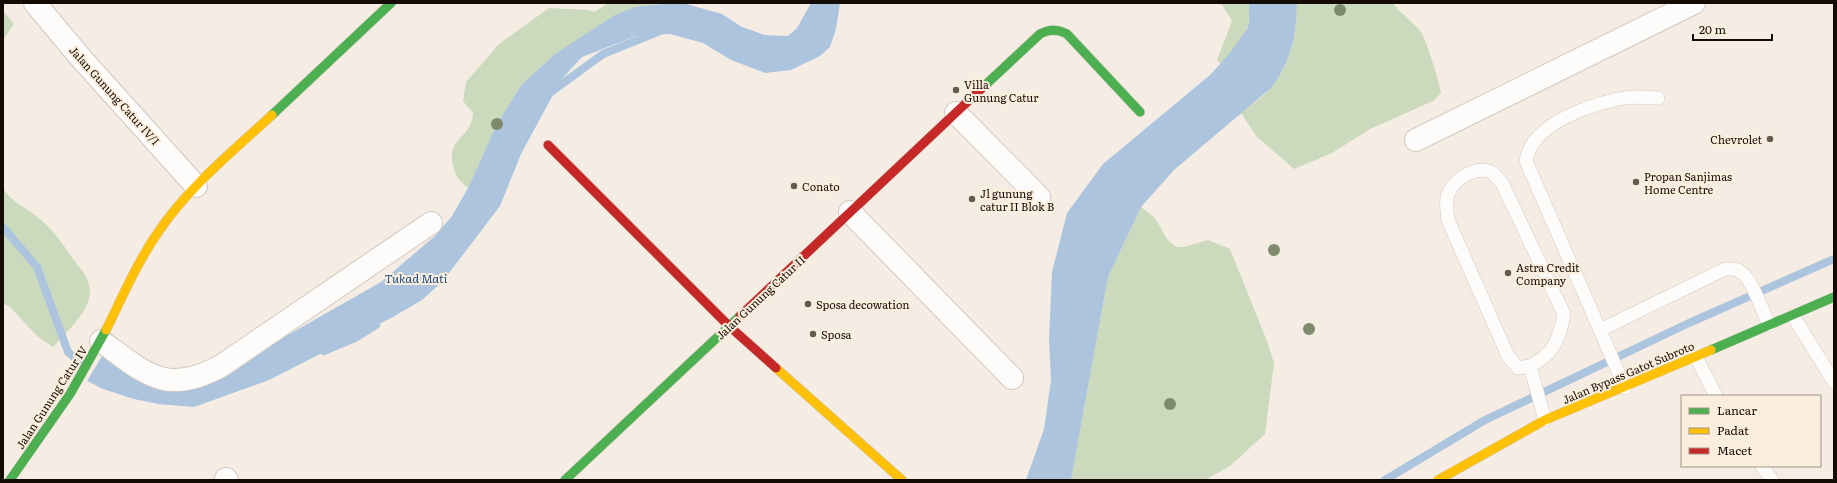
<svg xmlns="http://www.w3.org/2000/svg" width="1837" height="483" viewBox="0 0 1837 483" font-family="Literata,serif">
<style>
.forest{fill:#cbdabc}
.water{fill:#acc4de}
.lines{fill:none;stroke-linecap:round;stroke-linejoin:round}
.stream{stroke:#acc4de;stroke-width:8}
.lane-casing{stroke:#d1c9c0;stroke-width:14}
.street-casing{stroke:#d1c9c0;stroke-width:24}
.fast-casing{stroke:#d1c9c0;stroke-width:10}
.slow-casing{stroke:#d1c9c0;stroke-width:10}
.jam-casing{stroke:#d1c9c0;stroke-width:10}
.lane{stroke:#fefcfb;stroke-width:13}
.street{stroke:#fefcfb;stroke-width:22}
.fast{stroke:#4caf50;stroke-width:9}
.slow{stroke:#ffc107;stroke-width:9}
.jam{stroke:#c62828;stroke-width:9}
.tree{fill:#7d8b6c}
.poi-dot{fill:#635b52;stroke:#fceedd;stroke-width:1.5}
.labels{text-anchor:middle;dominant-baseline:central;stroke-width:4;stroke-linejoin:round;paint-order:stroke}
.poi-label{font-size:11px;fill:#140c04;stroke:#fceedd;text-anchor:start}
.street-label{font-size:11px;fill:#140c04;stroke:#fceedd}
.water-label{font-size:12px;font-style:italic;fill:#194d82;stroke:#fceedd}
</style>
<rect width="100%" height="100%" fill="#f5ede4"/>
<!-- forest -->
<g class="forest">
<path d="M608,3H670L635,7L555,54L522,84L497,124L468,188C459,180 456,178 453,165C446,138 472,138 473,113L463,101L466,82L499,44L549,8L588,10L594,12Z"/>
<path d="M1221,3H1249C1249,10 1250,18 1248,25C1244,39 1230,53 1221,64L1217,60L1232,21Z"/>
<path d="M1297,3H1393C1400,14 1413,21 1421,32C1427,42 1439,81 1441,93L1433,101L1370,129L1332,153L1294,169L1256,136L1241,113C1251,105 1263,97 1271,87C1292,64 1296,33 1297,3Z"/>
<path d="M3,11L14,24L3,40Z"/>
<path d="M3,188C10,201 23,206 35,215C50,226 61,241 71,256C77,265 87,274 89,285C95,308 67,331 53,347L37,336L10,307L3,303Z"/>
<path d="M1141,207L1155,218L1167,239L1176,247H1184L1208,240L1230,249L1267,341L1274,363L1265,434L1230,466L1205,480H1071L1108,277Z"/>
</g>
<!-- water -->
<g class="water">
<path d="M670,3H683L722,14L742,27L765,35L788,36L797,28L811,3H840L836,29L830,47L820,56L791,70L765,73L731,60L703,43L670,34L636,36L582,57L561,80L521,154L500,206L443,281L422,300L393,317L269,380L194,407L158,404L134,399L103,389L87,381L102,356L152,379L223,372L381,282L435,236L452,216L468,188L497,124L522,84L555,54L615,15L635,7Z"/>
<path d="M1249,3H1297C1296,37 1292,60 1271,88L1174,170L1141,207L1108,277L1071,480H1026L1044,429L1051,380L1049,339L1052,272L1067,213L1103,164L1210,75L1230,53L1247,29L1249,23Z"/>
</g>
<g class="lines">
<!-- stream -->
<g class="stream">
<path d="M551,92L603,54L660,31"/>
<path d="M3,227L37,267L68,352L85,366"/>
<path d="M324,351L355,338L376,325"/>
<path d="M1385,480L1485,420L1689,323L1834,259"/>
</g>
<!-- lane casing -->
<g class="lane-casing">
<g id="lane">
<path d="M1793,316L1834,382"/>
<path d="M1600,330L1526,161C1531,125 1586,106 1618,99C1631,96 1644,97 1658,98"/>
<path d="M1696,357L1716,396"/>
<path d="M1530,366C1554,354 1559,340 1564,314L1502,183C1498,179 1494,172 1488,171C1474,167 1455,179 1449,192C1445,200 1447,211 1448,220L1508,356L1518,368L1530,366L1545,420"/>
<path d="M1625,388L1600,330L1725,269C1731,269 1736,268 1741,272C1752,279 1763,312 1769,325"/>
<path d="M1762,466L1772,480"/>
</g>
</g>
<!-- street casing -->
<g class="street-casing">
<g id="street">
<path d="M35,3L80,57L196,186"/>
<path d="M956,113L1039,197"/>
<path d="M1416,140L1694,3"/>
<path d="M850,212L1012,378"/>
<path d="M101,341C146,374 166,396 221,366L431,223"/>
<path d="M226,479L227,480"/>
</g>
</g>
<!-- fast casing -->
<g class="fast-casing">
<g id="fast">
<path d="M981,89L1040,34C1050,29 1057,29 1067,34L1140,112"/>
<path d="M272,115L391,3"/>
<path d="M1711,350L1834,297"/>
<path d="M10,480L70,394L106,330"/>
<path d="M565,480L740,316"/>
</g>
</g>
<!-- slow casing -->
<g class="slow-casing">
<g id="slow">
<path d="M106,330C123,296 138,260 161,228C191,185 233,151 272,115"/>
<path d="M776,368L902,480"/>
<path d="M1438,480L1545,420L1711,350"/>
</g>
</g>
<!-- jam casing -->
<g class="jam-casing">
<g id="jam">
<path d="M548,145L729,326L776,368"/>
<path d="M740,316L981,89"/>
</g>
</g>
<!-- lane -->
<use href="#lane" class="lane"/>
<!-- street -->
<use href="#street" class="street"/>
<!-- fast -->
<use href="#fast" class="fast"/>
<!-- slow -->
<use href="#slow" class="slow"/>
<!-- jam -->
<use href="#jam" class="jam"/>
</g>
<!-- trees -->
<g class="tree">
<circle cx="1340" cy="10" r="6"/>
<circle cx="497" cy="124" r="6"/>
<circle cx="1274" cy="250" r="6"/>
<circle cx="1309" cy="329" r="6"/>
<circle cx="1170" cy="404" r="6"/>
</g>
<!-- markers -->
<g class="poi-dot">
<circle cx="956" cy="90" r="4"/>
<circle cx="1770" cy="139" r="4"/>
<circle cx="1636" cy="182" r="4"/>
<circle cx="794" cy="186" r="4"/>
<circle cx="972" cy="199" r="4"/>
<circle cx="1508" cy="273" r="4"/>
<circle cx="808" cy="304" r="4"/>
<circle cx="813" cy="334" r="4"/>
</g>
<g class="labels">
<!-- poi labels -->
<g class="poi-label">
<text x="964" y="84">Villa<tspan x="964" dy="13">Gunung Catur</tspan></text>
<text x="1762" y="139" text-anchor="end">Chevrolet</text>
<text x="1644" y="176">Propan Sanjimas<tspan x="1644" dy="13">Home Centre</tspan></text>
<text x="802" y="186">Conato</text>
<text x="980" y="193">Jl gunung<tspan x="980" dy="13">catur II Blok B</tspan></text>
<text x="1516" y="267">Astra Credit<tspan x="1516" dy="13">Company</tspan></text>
<text x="816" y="304">Sposa decowation</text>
<text x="821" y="334">Sposa</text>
</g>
<!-- street labels -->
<g class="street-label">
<text transform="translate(115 95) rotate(48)">Jalan Gunung Catur IV/I</text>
<text transform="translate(760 297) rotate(-43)">Jalan Gunung Catur II</text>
<text transform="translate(1628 372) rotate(-23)">Jalan Bypass Gatot Subroto</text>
<text transform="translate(51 397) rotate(-57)">Jalan Gunung Catur IV</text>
</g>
<!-- water labels -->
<g class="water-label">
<text x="416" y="278">Tukad Mati</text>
</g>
</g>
<!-- border -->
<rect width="1837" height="483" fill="none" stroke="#140c04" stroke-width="8"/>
<!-- legend -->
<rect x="1681" y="395" width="140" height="72" fill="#fceedd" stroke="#9f9486"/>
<rect x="1689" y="408" width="20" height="6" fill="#4caf50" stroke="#9f9486"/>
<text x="1717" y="415" font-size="12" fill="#140c04">Lancar</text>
<rect x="1689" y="428" width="20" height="6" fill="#ffc107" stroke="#9f9486"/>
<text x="1717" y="435" font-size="12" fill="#140c04">Padat</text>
<rect x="1689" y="448" width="20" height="6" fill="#c62828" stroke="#9f9486"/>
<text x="1717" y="455" font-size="12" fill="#140c04">Macet</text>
<!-- scale -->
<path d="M1693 34v6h79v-6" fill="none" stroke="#140c04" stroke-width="2"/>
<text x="1699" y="34" font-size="12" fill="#140c04" stroke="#fceedd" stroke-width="3" paint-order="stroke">20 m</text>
</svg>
